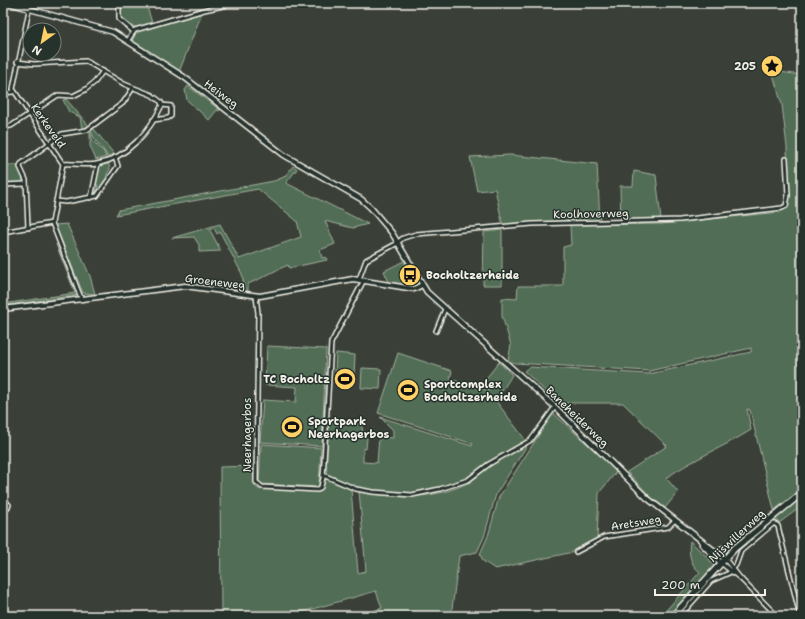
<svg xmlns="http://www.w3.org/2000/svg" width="805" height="619" viewBox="0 0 805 619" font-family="'Shantell Sans',sans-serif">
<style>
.green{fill:#516d55;stroke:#a2af9e}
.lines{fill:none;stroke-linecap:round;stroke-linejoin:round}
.minor-casing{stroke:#f4f1e8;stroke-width:6}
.tertiary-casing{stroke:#f4f1e8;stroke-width:7}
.primary-casing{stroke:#f4f1e8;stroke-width:8}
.minor{stroke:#26332d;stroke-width:3}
.tertiary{stroke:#26332d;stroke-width:4}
.primary{stroke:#26332d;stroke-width:5}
.labels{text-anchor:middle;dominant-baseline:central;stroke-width:3;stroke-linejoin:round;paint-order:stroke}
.poi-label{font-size:11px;font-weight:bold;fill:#f4f1e8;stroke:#26332d;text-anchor:start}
.street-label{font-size:11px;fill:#f4f1e8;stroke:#26332d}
</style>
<rect width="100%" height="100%" fill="#3a4038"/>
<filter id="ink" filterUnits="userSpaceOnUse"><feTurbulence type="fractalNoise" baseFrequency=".025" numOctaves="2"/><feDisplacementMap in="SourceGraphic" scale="8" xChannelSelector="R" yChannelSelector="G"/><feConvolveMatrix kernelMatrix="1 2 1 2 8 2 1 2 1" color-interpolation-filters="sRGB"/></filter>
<g filter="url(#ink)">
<!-- green -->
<g class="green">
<path d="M127,3H146L152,23L137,28L119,19L120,5Z"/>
<path d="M202,13L179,72L132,41L136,32Z"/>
<path d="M772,71L802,75V490L774,510L750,410L747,409L751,430C724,447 693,459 666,478L678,492L665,508L653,499L627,472L667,446L623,403H558L524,371L529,367L649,374L751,352V348L649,371L515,363L508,361L511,345L502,316V298L517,299L518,286H563V247L571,245L570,225L662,224L781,212L788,194L787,147L782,105Z"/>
<path d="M188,86L220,110L219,111L217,110L209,120L187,100L185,90Z"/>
<path d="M66,99L89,126L82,129L80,117L69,112L63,100Z"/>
<path d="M94,129L114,154L107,157C103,145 95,145 91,130Z"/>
<path d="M90,131L93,141L104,152L106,157L96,160L90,146Z"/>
<path d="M510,155L597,164L600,221L503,226L495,189L477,191L470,157Z"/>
<path d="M108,162L110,169L107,174V179L98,194L94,196V192H96L98,185L95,184L99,166Z"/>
<path d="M3,165H17L23,175V182L3,184Z"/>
<path d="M293,166L297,169L286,183L368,224L353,228L325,221L335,244L320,250L322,258L326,257L327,260L289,268L288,265C273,271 263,278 248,284V292H245L242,274L220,232L217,234L214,228L210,230L221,251L199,252V245L194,237L172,238L220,224L239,259L301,237L297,221L258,189L116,215L119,210L274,181L284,177Z"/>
<path d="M634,171L656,175L661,220L621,222L620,186H633Z"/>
<path d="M67,224L90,276L95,294L83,293L55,225Z"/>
<path d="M502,230V285H483L484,232Z"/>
<path d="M56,244L77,294L76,295L3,306V304L75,293Z"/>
<path d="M404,261L409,273L416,283L414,287L408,284V285L389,282L384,271Z"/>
<path d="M267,346L326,349L322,446L260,442L263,400L296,402L297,387L265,385Z"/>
<path d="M336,353L355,355L354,375L335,374Z"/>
<path d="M398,353L452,371L450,379L489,391L484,381L499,362L512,375L496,401L527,442L496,457L468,479L423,492L404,495L360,489L326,475L325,472L329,422L361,424L363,432V437L367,438L366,449H363V462L377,463L379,437L393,438V430L380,417L472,446L473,444L378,413Z"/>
<path d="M362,368L381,369L380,389L361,388Z"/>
<path d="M553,413L617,471L599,493L597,539L573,552L495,569L483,561L480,554L488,536L499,497Z"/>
<path d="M261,444L321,448L319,487L259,484Z"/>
<path d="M528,444L496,494L484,537L477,552L459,556L451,616H357L382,608L376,591L288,616H221L220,467L255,466V486L258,489L319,491L323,487L325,478L351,489L358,573L366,571L359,491C396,499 437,500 471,481C481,475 488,466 498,460C507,453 518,449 528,444Z"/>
<path d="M802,496V506L779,523L775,517Z"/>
<path d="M690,541L709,559L714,566L670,616H661L700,572C690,565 688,552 690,541Z"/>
</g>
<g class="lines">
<!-- minor casing -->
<g class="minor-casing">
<g id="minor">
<path d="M27,3L29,10L13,89L63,164L52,223L81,298"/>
<path d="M119,3V19L133,31"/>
<path d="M765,3H774"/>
<path d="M128,40L135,30L204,10L237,3"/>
<path d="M17,62L34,64L86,61L124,84L152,95L161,102L162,105"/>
<path d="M3,93L13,92"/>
<path d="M153,120L168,118L171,116V106L162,105"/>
<path d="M3,127L11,126L58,95L73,96L85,90L95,82L103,71"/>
<path d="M63,164C74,163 86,166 97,164C127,158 150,131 162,105"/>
<path d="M3,185L26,184"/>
<path d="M91,198L98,164"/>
<path d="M56,201L66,202L97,196L118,166L115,157"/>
<path d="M28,228L26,180L20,167L21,164L62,134L87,130L123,103L133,88"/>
<path d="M3,232L52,223"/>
<path d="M359,279L366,260L396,244L403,238L416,234L532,224L680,220L782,208L786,206L788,195L786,159"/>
<path d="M256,296L258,313L256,482L262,487L318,490L321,487L323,478L331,343L364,280"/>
<path d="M436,331L445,309"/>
<path d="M323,475L356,489L373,492L412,495L440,489L468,480L489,464L531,440L555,407"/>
<path d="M3,498L9,505L7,508L3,507"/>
<path d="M716,551L722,548"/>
<path d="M576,552L604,537L668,527L675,520"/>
<path d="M725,559L741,579"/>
<path d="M721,563L741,579L777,616"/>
<path d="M680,616L711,581L729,573L736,565L741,551L774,523L778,526L800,616"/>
</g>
</g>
<!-- tertiary casing -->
<g class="tertiary-casing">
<g id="tertiary">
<path d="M8,3L113,32L184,77L284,155L361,199L371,208L392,233L427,292L555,407L647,498L725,559"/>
<path d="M3,309L185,286L260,296L353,279L414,289L422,285"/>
<path d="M702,544L721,563"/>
</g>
</g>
<!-- primary casing -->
<g class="primary-casing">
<path id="primary" d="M673,616L735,548L802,493"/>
</g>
<!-- minor -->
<use href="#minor" class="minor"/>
<!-- tertiary -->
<use href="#tertiary" class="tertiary"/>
<!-- primary -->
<use href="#primary" class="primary"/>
</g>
</g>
<!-- icons -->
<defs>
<g id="sight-disc" transform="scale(1.15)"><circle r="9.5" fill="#ffd166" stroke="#26332d"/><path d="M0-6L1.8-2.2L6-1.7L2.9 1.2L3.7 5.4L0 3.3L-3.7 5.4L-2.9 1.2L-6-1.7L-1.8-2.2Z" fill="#111"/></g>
<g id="bus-disc" transform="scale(1.15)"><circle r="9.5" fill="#ffd166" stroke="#26332d"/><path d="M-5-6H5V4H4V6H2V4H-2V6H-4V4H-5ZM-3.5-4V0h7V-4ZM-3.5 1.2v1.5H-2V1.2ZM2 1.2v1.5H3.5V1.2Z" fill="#111"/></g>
<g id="stadium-disc" transform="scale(1.15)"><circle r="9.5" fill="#ffd166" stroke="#26332d"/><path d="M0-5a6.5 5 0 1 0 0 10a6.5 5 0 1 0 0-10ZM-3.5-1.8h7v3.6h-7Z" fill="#111"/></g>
</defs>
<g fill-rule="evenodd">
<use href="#sight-disc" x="772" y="66"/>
<use href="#bus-disc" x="410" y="275"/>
<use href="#stadium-disc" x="345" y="379"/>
<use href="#stadium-disc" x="408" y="390"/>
<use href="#stadium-disc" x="292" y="427"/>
</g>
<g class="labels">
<!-- poi labels -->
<g class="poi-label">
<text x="756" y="66" text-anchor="end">205</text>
<text x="426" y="275">Bocholtzerheide</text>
<text x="330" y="379" text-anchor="end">TC Bocholtz</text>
<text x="424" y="384">Sportcomplex<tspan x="424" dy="13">Bocholtzerheide</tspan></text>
<text x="308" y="421">Sportpark<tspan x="308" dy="13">Neerhagerbos</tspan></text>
</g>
<!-- street labels -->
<g class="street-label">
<text transform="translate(221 94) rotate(37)">Heiweg</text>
<text transform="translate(48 126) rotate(55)">Kerkeveld</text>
<text transform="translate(591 214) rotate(-1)">Koolhoverweg</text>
<text transform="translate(215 282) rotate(7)">Groeneweg</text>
<text transform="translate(577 417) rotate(44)">Baneheiderweg</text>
<text transform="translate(247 435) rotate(-90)">Neerhagerbos</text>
<text transform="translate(636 523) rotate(-9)">Aretsweg</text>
<text transform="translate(737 536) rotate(-43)">Nijswillerweg</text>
</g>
</g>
<!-- margin -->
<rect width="805" height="619" fill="none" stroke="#26332d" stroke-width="16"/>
<rect x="8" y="8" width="789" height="603" fill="none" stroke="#f4f1e8" stroke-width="1.5" filter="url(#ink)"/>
<!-- north arrow -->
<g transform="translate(42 42) rotate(213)"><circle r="19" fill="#26332d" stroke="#787f78"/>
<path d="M0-3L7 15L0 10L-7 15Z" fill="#ffd166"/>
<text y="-6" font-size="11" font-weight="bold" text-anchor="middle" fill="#f4f1e8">N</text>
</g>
<!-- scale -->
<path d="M655 589v6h110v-6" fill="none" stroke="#f4f1e8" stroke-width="2"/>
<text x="661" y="589" font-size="12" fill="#f4f1e8" stroke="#26332d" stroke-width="3" paint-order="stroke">200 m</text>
</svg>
